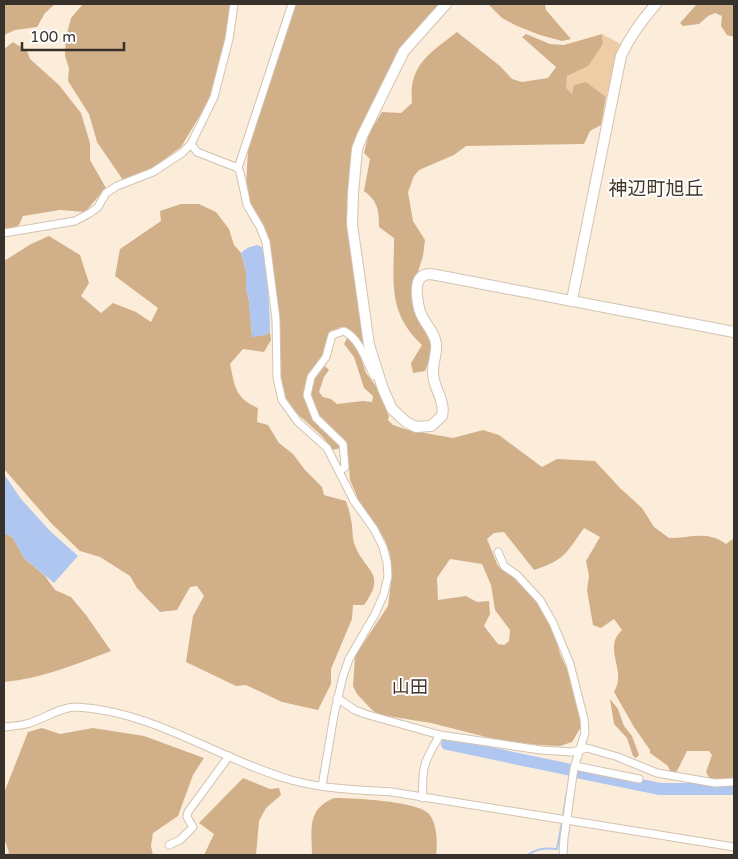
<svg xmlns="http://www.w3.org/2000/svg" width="738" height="859" viewBox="0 0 738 859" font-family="'Varela Round','Noto Sans JP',sans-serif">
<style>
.green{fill:#eecda6}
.forest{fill:#d1b089;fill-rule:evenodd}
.water{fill:#aec6f0}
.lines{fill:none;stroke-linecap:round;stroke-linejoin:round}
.stream{stroke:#aec6f0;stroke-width:2}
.river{stroke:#aec6f0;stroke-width:12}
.street-casing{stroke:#d2c3b2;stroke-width:9}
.secondary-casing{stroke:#d2c3b2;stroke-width:12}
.street{stroke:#fff;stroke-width:7}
.secondary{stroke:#fff;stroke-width:10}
.labels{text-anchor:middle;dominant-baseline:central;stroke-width:4;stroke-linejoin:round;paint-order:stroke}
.neighbourhood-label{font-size:18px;fill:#433729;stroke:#fdfdfd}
.quarter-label{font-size:19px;fill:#433729;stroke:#fdfdfd}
</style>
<rect width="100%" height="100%" fill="#fceddb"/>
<!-- green -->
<path class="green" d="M602,34L621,44L606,97L586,83L572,94L565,88L567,76L603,44Z"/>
<!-- forest -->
<g class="forest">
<path d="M4,4H55L45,13L37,27L15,30L4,35Z"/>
<path d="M83,4H231L226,39L211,97L181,147L154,167L123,180L97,142L89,114L68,81L69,68L65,56L66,37L71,18Z"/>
<path d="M295,4H445L404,49L361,136L351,186L366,342L363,346C357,338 351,329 340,327L335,331L325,355L309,377L304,392L313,420L321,429L338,442L340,448L333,450L322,436L292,409L285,398L280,385L279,325L270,243L250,202L246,188L248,149L281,40Z"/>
<path d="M488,4H545L546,10L571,39L562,41L540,35L517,26L502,18Z"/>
<path d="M697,4H734V37L727,35L721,26L722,16L715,13L708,16L699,24L683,26L680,23Z"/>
<path d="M457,32L500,66L512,79L522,82L548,78L556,67L522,37L526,34L550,44L564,45L602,34L603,44L588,66L567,76L566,88L572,94L574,85L586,82L606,97L601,125L590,131L584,144L466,146L454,155L419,170L414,176L408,192L413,221L425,240L423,256L411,294L414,312L428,329L434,348L425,371L413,373L411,363L422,345C387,312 394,282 394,238L379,227C379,211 378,201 364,191L370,159L364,153L369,133L382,112L401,113L412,103C408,65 430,53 457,32Z"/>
<path d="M13,42L27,51L30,59L59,85L81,113L90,143V160L106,188L85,212L60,210L23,216L19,225L4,231V49Z"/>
<path d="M181,204H199L216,212L229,229L234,245L241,253L246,271V288L249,301L252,336L265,335L270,332L271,340L264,352L243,349L230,364C235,387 235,398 258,408L257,422L268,425L279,443L293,454L305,470L322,487L324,495L346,501C348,507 350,513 351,520C353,527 352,536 354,543C364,572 388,572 364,605H353L352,619L331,669V684L318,710L282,702L246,685L236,686L186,662L193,616L204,596L197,586L190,587L177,610L160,612L137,588L130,576L100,557L80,551L52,524L4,469V261L31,244L49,236L80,255L89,283L81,296L101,313L113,303L136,312L151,322L158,308L115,276L120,249L161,221L160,211Z"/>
<path d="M347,338L353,342L359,352L366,373L376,386L389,416L388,420L393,425L408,430L453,438L483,430L499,435L542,467L557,459L595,461L620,488L642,508L654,527L669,538C690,538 708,530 726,544L734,538V779H710L706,772L712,755L709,751H687L675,775L670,771L668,766L650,753V750L634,727L614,692C625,673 610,658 615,640C616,637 619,633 622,630L614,619L601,628L593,625L587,590L589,576L586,561L600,537L584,528C567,552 564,561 534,570L504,532L494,533L487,539L498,566L517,579L539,599L551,621L560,654L567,669L580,710L581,727L572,742L560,746L538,745L494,739L431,723L381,715L373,711L357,694L353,686L355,656L388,606L392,575L390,554L385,540L359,501L350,480L347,443C333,428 310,413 311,389C311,381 319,373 325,366L329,370L324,377L319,392L323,397L331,399L337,404L363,401L372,402L373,396L364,388L354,357L344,344ZM450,559L482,564L491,585L495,610L510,630L509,641L504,645L498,644L484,626L490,614L489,601L477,602L466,596L438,600L437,578Z"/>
<path d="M4,533L13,538L24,558L45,576L55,590L71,597L86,615L111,651C76,664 41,679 4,682Z"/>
<path d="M610,699L618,709L624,726L632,736L639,755L636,758L633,756L627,738L614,724Z"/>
<path d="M42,728L60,734L93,728L144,736L204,758L193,775L178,816L153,833L151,846L153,855H4L9,853L4,838V793L28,732Z"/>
<path d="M243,778L270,789L279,788L281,795L266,808L259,821L256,855H204L214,834L199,823Z"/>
<path d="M334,798C352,798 418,801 429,814C437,823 438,844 436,855H312C312,829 306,810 334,798Z"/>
</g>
<!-- water -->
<g class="water">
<path d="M257,245L262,247C267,275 270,304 270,332L265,335L252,337L249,301L246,288V271L241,253L247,248Z"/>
<path d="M4,474L21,499L50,531L78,556L54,583L24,558L13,538L4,533Z"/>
</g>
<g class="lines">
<!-- stream -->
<g class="stream">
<path d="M563,816L567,791"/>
<path d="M528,855C537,848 546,848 557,849L562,822"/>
</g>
<!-- river -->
<g class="river">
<path d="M447,744L571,770"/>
<path d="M577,772L660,789H734"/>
</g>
<!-- street casing -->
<g class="street-casing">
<g id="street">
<path d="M191,144L197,152L238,168L240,172L247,205L260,227L266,242L276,319L277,378L282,400L298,422L327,448L354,501L374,529L383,547L387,562L388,576L384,594L375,614L349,659L343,676L334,715L322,786"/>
<path d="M238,168L292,4"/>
<path d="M4,233L75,221L90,213L98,207L106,193L117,186L153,172L182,153L191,144L214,97L229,39L234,4"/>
<path d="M340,471L345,467L343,444L316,418L307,395L311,377L326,357L332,335L344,331C360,339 366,361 374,376H379"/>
<path d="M498,552L504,566L517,575L540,600L553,623L570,664L584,719L585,733L574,768L564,838L563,855"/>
<path d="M337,698L355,710L365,714L440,735L541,750L572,752L587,748L618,757L657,773L715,783L734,782"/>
<path d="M4,727C11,726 19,726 26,724C43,720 59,707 76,707C154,711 218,759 291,780C324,789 358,790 392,792L734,847"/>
<path d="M575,766L639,779"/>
<path d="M423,798C421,767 425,760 440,735"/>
<path d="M169,845L180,840L193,827L187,817L188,812L229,756"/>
</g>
</g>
<!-- secondary casing -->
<g class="secondary-casing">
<g id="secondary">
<path d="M446,4L404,51L362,136L357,149L353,193L352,224L369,345L383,389L392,409L406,422L416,427L431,426L442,416C446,400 432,387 433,371C433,362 437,353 436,344C435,333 426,325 422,316C418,309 415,290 418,282C420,276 425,274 431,274L734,332"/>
<path d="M572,300L621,56C630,36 642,20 656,4"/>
</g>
</g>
<!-- street -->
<use href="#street" class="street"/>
<!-- secondary -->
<use href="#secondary" class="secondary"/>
</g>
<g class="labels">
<!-- neighbourhood labels -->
<g class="neighbourhood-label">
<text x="410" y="687">山田</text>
</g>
<!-- quarter labels -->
<g class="quarter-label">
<text x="656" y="189">神辺町旭丘</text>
</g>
</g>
<!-- border -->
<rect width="738" height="859" fill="none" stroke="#37312b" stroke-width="10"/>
<!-- scale -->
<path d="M22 42v8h102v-8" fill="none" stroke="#37312b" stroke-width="2.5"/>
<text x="30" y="42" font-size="15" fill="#37312b" stroke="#fdfdfd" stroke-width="4" paint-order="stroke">100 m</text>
</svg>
